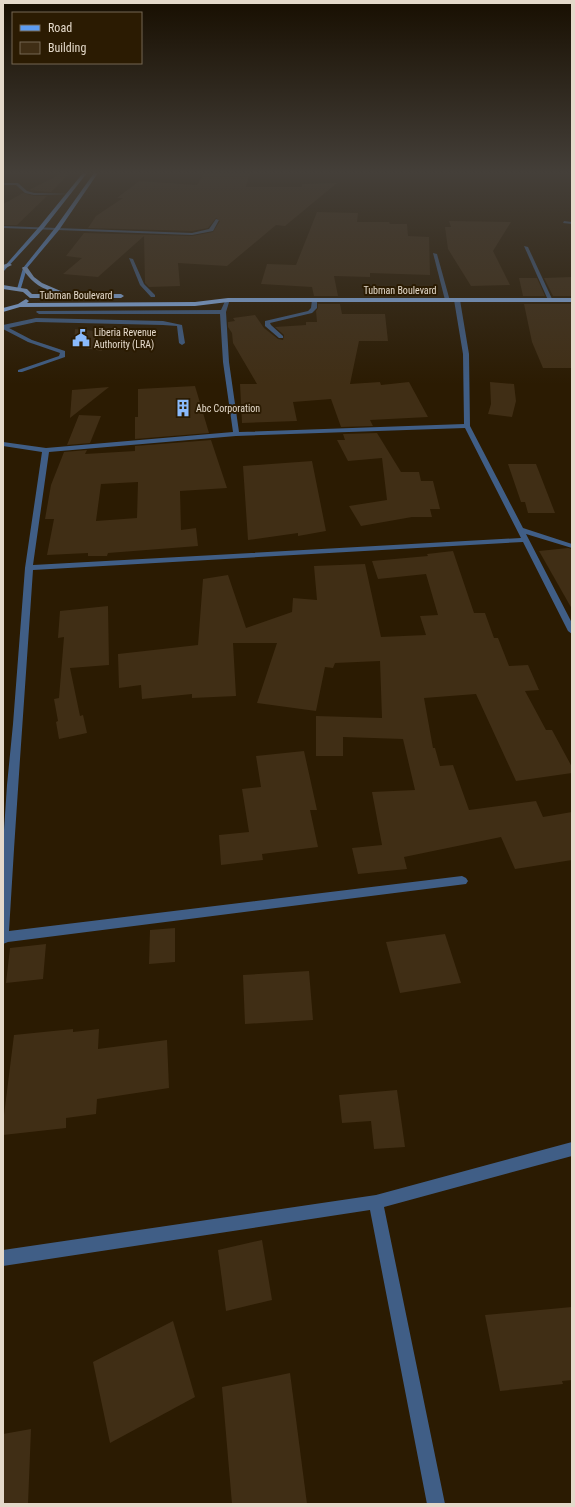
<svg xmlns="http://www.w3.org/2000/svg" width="575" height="1507" viewBox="0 0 575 1507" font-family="'Roboto Condensed',sans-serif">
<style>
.building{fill:#402e15;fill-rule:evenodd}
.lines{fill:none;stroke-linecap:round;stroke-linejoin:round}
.minor{fill:#405e86;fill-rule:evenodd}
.major{fill:#5d9cf1;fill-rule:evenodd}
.highway{fill:#8ab6f3;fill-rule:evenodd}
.labels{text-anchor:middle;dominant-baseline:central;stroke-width:4;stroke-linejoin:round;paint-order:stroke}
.far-street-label{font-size:10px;fill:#e4d9ca;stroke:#2b1b02}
.far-poi-label{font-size:10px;fill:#e4d9ca;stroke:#2b1b02;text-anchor:start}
</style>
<rect width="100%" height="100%" fill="#2b1b02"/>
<!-- building -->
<g class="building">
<path d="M63,173L68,175L51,192L29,190Z"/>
<path d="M204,173H250L246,187H302V184L337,183L285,226L276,225L227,266L178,263L180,286L149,287L145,283L144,236L98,277L63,274L82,258L66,256L84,233L192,236L213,232L220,221L216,218L208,228L192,231L88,228L96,216L123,198H117L139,181L197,185Z"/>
<path d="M23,193L34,196H47L17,225H3V204Z"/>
<path d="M317,212L358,213L357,222H389L390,224H407L408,236L429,237L430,275L370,273V277L334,276L338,296H314L312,287L261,284L267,264L296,265Z"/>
<path d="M449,221L511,222L493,251L510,285L471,286L448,249L445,227H451Z"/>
<path d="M572,277V296H553L544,278Z"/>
<path d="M519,278H537L545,296H523Z"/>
<path d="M318,304H340L342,314H385L388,341H359L350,384L380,382L381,385L409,382L428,417L370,420L373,426L341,427L331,399L293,402L297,421L242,423L240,384H257L233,343L232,333L228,327V322L235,321L233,318L255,315L264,328L278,339L283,340L284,335L275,327L306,325V322H317L316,311L318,308Z"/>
<path d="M524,304H572V368H543L532,342Z"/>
<path d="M75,329L95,331L102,351L74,346Z"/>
<path d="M490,382L514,384L516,401L512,417L488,414L491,404Z"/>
<path d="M195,386L209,433L135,439V417H138V389Z"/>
<path d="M109,387L70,418L72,390Z"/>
<path d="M79,415L101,416L90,443L67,445Z"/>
<path d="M377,433L401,472H419L421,481H433L440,509H430L432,517H412L361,526L349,506L387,500L382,458L348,461L337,440H345L343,434Z"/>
<path d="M211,440L227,488L180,491L181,530L196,528L198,546L108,553L107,556H88V553L47,555L54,519H45L51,485L64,452L87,450L85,454L135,451V446ZM138,482L137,518L96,521L101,484Z"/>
<path d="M312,461L326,531L298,536V533L248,540L243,466Z"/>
<path d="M508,464H536L555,513H528L525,502H521Z"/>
<path d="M568,548L572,549V609L539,551Z"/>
<path d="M453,551L474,613H485L494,638H498L509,666L528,665L539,690L525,691L546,730H552L572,767V773L516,781L476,694L424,698L433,748H435L440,766L453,765L469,810L536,801L543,817L572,812V860L515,869L501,837L404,857L407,869L358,874L352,848L382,845L372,792L415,790L403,739L343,737V756H316V716L382,718L380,661L335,663L333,668L325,667L316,711L257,703L277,643H233L236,696L192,698V694L142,699L141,685L119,688L118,654L198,645L203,579L228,575L246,628L292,612L293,598L317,600L314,566L365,564L381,637L426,635L420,616L438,615L426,574L378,579L372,561L428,556L427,554Z"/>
<path d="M108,606L109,665L70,668L80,716L83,715L87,733L59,739L56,722L58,721L54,699L59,698L64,637L58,638L60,611Z"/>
<path d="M304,751L317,810H310L318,847L262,854L263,860L221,865L219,835L249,832L242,789L261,787L256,756Z"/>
<path d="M175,928V962L149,964L150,930Z"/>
<path d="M445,934L461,983L400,993L386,942Z"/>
<path d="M46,944L43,979L6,983L10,948Z"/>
<path d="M309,971L313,1020L245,1024L243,975Z"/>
<path d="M73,1029V1032L99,1029L98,1049L167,1040L169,1088L97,1099L96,1114L66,1118V1128L3,1135V1123L14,1035Z"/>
<path d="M397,1090L405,1147L374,1149L371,1121L342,1123L339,1095Z"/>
<path d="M262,1240L272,1300L226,1311L218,1250Z"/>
<path d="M572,1307V1380L562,1381L563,1384L500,1391L485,1315Z"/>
<path d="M173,1321L195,1397L110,1443L93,1362Z"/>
<path d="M290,1373L307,1504H232L222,1387Z"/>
<path d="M31,1429L28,1504H3V1434Z"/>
</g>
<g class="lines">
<!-- minor -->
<g class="minor">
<path d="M3,183H18L27,191L34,193L71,194L34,195L25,193L16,185H3Z"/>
<path d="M216,219L219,220L213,231L192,235L3,228V226L192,233L209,229Z"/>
<path d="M564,221L572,222V224L563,223Z"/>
<path d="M524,246L528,247L553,301L548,300Z"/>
<path d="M433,253L437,254L450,301L445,300Z"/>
<path d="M129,258L133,259L144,284L155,295V297H151L140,285Z"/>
<path d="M457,298L460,300L469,354L470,426L523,528L572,544V548L526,534L572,623V634L568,631L523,542L33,570C25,690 16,810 9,931L462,876L466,878L468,881L466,884L8,942L3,944V845L7,785L13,724L25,568L42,452L3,446V442L46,448L233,432L223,362L220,314H39L36,312L37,311L221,310L226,299H230L226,312L229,362L239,432L464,424L463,354L454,300ZM465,428L521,538L33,565L49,452L236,436Z"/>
<path d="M312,300L317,301V308L312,313L270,323L271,325L283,336V338H279L265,326V321L308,311L311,308Z"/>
<path d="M36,318L163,321L182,325L185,343L182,345L179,343L177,326L163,325L36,322L9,328L32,340L65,351V357L22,372H18V370L59,356L60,353L28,342L3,329V325Z"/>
<path d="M572,1142V1156L384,1207L445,1504H427L370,1210L3,1266V1250L376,1195Z"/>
</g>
<!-- major -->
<g class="major">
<path d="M83,173H87L43,229L3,272V268L39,227Z"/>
<path d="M94,173H98L59,230L27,268L21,288L17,289L23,268L55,228Z"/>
</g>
<!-- highway -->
<g class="highway">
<path d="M9,263L12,265L3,269V265Z"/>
<path d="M23,267H27L34,277L42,283L63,292C59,295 56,293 51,291C38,287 30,280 22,268Z"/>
<path d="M3,285L27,289L32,294H121L124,296L121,298H30L23,292L3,289Z"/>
<path d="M228,298H572V302H228L195,306L20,307L3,312V308L18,304L26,299L29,301L27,303L195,302Z"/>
</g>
</g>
<!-- sky -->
<linearGradient id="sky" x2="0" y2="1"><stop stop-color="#180f01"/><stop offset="0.45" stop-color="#443f39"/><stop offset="1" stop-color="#443f39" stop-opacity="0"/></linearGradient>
<rect width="575" height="384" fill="url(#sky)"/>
<!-- icons -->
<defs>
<g id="civic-bare" transform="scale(1.38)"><path d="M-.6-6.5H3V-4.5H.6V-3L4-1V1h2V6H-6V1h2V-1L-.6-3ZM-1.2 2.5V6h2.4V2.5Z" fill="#8abafc" stroke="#2b1b02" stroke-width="2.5" paint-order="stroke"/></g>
<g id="building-bare" transform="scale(1.38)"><path d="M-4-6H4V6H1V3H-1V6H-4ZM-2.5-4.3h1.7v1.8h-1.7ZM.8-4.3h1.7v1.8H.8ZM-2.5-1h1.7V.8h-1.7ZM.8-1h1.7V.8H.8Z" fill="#8abafc" stroke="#2b1b02" stroke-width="2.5" paint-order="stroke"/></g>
</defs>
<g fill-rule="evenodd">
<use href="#civic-bare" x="81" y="338"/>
<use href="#building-bare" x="183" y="408"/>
</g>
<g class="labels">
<!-- far-street labels -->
<g class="far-street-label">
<text x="400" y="290">Tubman Boulevard</text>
<text x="76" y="295">Tubman Boulevard</text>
</g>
<!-- far-poi labels -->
<g class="far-poi-label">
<text x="94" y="332">Liberia Revenue<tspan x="94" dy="12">Authority (LRA)</tspan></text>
<text x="196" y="408">Abc Corporation</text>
</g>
</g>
<!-- border -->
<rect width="575" height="1507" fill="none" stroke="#e4d9ca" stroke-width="8"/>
<!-- legend -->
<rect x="12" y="12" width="130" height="52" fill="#2b1b02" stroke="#756752"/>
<rect x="20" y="25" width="20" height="6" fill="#5d9cf1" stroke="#756752"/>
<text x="48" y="32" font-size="12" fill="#e4d9ca">Road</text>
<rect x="20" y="42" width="20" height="12" fill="#402e15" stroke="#756752"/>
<text x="48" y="52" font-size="12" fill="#e4d9ca">Building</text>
</svg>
